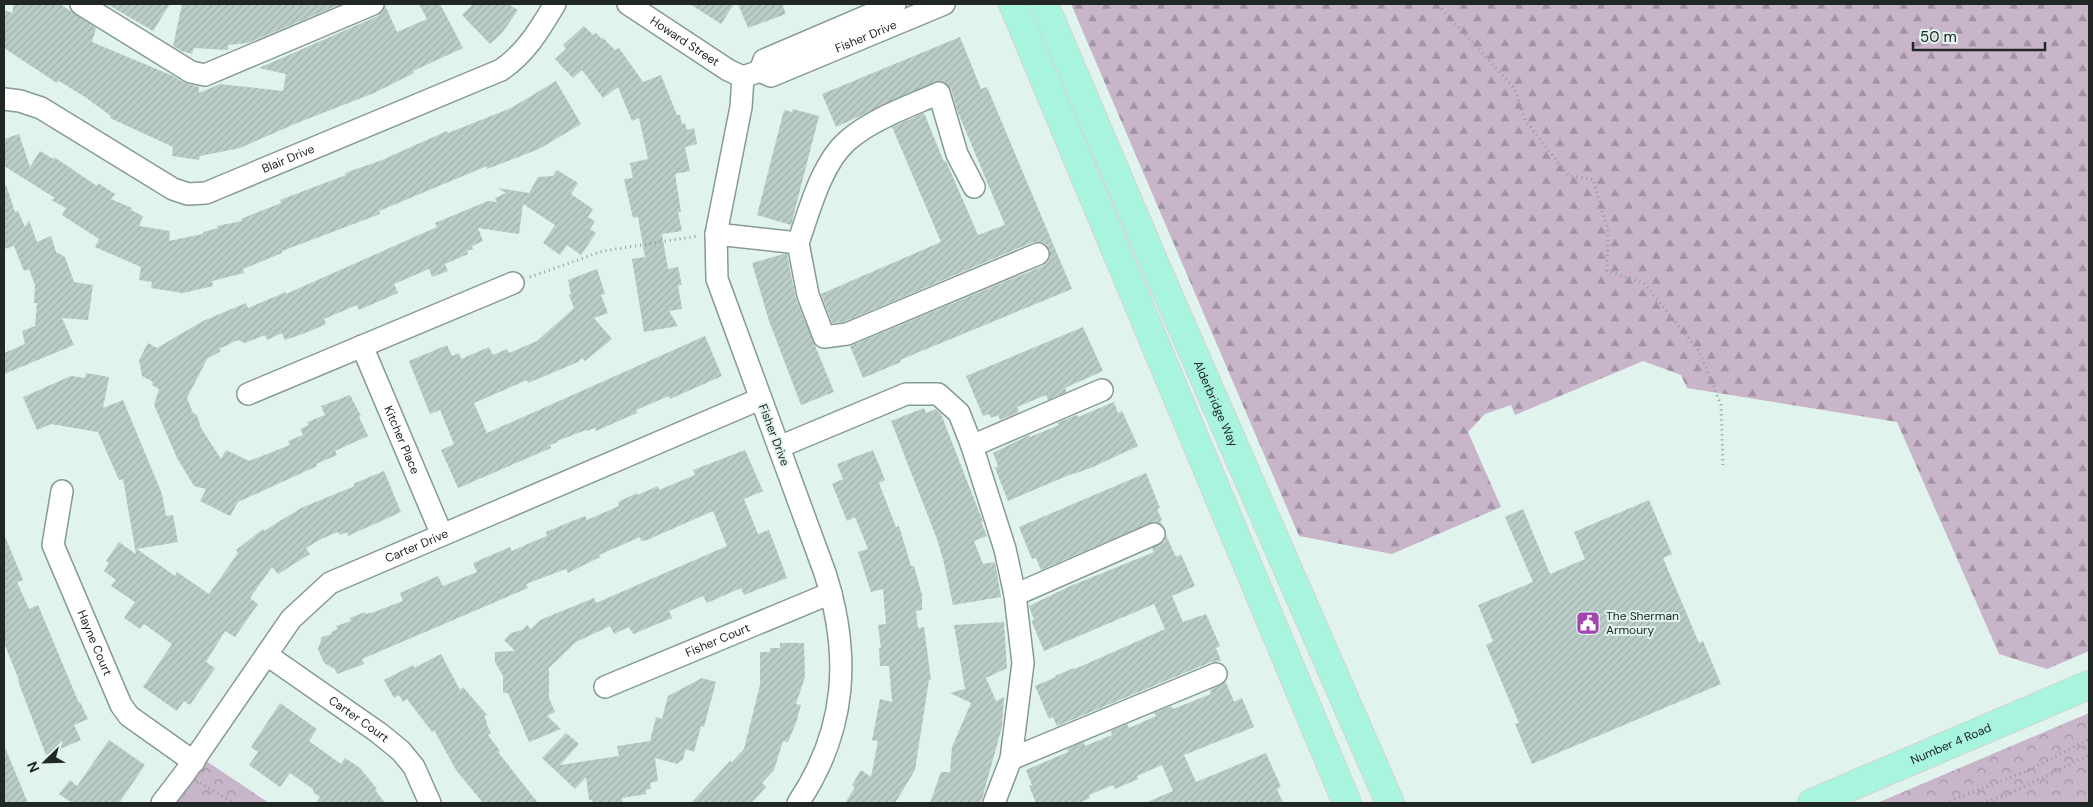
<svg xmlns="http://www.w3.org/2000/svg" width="2093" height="807" viewBox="0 0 2093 807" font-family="'DM Sans',sans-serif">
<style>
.forest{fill:url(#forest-firs)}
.park{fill:url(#park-crowns)}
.building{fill:url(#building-hatch)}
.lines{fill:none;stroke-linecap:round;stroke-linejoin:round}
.minor-casing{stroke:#879a93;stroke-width:24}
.major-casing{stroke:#d2d4d3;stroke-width:30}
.path{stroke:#8f9d98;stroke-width:3;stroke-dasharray:1 4;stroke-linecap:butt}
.minor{stroke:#fff;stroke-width:21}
.major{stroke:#a9f4de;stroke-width:28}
.labels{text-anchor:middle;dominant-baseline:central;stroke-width:4;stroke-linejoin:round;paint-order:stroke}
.street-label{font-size:12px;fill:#202724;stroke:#e0f4ed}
.poi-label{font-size:12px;fill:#202724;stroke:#e0f4ed;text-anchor:start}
</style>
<defs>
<pattern id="forest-firs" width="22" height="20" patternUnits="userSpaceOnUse" patternTransform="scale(1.25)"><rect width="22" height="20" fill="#c8b5ca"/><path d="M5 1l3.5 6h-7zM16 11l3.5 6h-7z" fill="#a293a4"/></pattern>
<pattern id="park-crowns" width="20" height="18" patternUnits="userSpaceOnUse" patternTransform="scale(1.25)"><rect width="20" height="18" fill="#c8b5ca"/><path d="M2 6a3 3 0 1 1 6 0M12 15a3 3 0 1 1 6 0" fill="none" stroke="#a293a4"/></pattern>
<pattern id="building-hatch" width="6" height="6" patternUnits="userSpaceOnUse" patternTransform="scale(1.25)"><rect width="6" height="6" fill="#bacec7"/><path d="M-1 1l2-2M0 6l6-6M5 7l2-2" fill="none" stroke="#a0b1ab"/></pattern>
</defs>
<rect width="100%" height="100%" fill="#e0f4ed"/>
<!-- forest -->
<path class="forest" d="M1071,4H2089V651L2047,669L1999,654L1897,422L1687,388L1681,375L1643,361L1515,415L1511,405L1485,414L1468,432L1501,507L1392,554L1299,536Z"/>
<!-- park -->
<g class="park">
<path d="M2089,713V803H1877Z"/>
<path d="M203,759L269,803H169Z"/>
</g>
<!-- building -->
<g class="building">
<path d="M14,4H60L96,28L92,42L173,76L185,83L199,87V93L220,84L283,91L286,74L259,68L378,16L383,11L385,5L397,32L427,19L419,4H440L463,48L413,71L414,73L374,93L297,123L240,148L200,156L199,160L172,156L173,147L110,118L111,116L85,97L59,81L57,83L4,48V10L12,13Z"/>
<path d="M107,4H170L153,31Z"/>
<path d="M182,4H341L248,43L228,45V50L194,48L192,54L182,51L173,46Z"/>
<path d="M473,4H508L518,10L502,33L490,44L462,15Z"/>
<path d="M690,4H734L721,24Z"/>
<path d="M738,4H782L786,14L748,28Z"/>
<path d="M584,26L593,35L596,33L602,39L603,38L615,50L619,48L643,82L661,75L677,115H680L682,124L685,123L687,130L694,128L697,144L685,147L690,171L675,174L681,212H678L682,231L662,234L668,269L678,267L682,285H678L682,309L669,311L678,326L644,332L632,259L645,257L638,217L633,218L624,179L633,178L630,163L648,159L639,118L632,121L618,87L603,98L582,70L573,78L555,59L566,49L563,45Z"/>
<path d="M960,37L981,89L987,87L1072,289L900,360L901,362L863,378L850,346L1043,266L1048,262L1050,256V250L1046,244L1040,242H1033L844,322L832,323L821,294L941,242L892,127L924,113L944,162L946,161L978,235L1005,225L957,110L951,89L945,82H934L836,127L822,94Z"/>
<path d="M556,81L581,124L539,149L487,169V166L379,211L380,214L282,251V253L243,269L244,273L212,281L213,286L183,293L151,288L152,282L139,280L141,267L95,247L99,239L62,215L66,208L51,200L55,198L4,166V139L19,134L30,167L40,151L53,159L54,157L97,186L98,183L115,194L111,199L132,208L131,210L143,216L139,226L170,231L169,241L203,234V232L218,228L217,226L242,221L241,219L281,203L280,200L346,175L345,173L382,160L447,131L448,133L511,108Z"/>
<path d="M793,109L819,116L791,225L757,215L784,110L792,112Z"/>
<path d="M557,170L578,183L571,194L593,209L588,217L595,221L590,229L596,233L581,255L567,245L560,255L543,243L555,225L523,204L519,234L478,228L483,241L472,246L473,249L467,251L468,254L445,264L448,271L432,277L429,269L394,284L398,293L359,310L357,305L324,319L326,324L308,332L285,340L282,333L267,340L265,335L245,343L238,340L219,349L221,351L207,359L187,398L193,413L197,415L201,428L221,459L226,450L249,461L290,445L288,441L303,435L300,429L309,425L307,422L325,415L321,406L350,395L361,416L359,417L368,436L335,451L337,455L316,464L317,466L238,502L230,516L200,501L206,489L194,486L177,458L154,405L159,389L152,385L153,382L142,376L139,360L148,343L157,348L203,321L246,303L248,308L286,292V294L437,227L435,223L488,201L497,202L495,198L506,193L498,188L529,193L538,177L553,176Z"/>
<path d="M4,185H6L15,212L18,211L25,227L29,220L37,242L51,236L56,252L65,257L74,282L93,285L88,320L62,318L74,345L4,374V353L25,344L22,331L35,326L37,303H34L35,285L29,269L24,271L14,246L4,249Z"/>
<path d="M784,254H787L796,299L834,392L801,405L769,321L752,263Z"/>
<path d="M597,269L605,294L601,295L608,313L594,318L612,339L585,361L582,358L578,362L528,383L527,380L474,403L487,433L705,336L722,376L670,399L669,396L636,410L637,413L596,431L595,428L587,431L586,430L557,441L558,442L550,445L551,448L458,488L441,450L454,444L440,410L430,414L409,361L447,345L452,356L459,353L461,359L489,347L493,355L507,349L509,353L537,341L574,308L569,295L571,294L568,280Z"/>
<path d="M1083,327L1103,371L1065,388L1067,392L1048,400L1046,395L1017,407L1019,412L1000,420L998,415L991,418L989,414L983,416L966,376Z"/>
<path d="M86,373L109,377L103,408L123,400L162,494L166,516L173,515L178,542L137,549L175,576L177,572L209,594L238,553L236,550L263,529L264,531L301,508L355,486L353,484L384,471L401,512L348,536L347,532L340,535L338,532L321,539L306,548L310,554L278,574L272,567L250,598L258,604L235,637L225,631L206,662L215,668L190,705L184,701L177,711L143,687L172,644L144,624L140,629L124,618L135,602L111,586L116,580L104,571L109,563L106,561L119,542L136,554L123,479L119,480L98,432L51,424L37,430L23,397L71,376L85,378Z"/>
<path d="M1114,402L1118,413L1122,411L1138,446L1093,467L1074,474V473L1008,501L995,468L998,466L993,453L1029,435L1030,437L1059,425L1057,423L1077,415L1078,417Z"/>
<path d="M924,408L926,413L936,409L941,414L983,522H981L987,536L974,541L983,564L995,562L1001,597L953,605L944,563L937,539L891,421Z"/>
<path d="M745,450L763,491L744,499L758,534L769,530L787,578L744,595L741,588L707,603L703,596L669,611L672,618L633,634L629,627L614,634L610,626L576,642L549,668V698L555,712L547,716L561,729L529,742L508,693H503V676L495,662V652L515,651L504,640L511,633L522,630L527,625L531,629L540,620L594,598L596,603L727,546L713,511L647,540L641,541L640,537L599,555L600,557L568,573L566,569L526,584L528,588L362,659L364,664L337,674L335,669L324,663L318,649L322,637L332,634L331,632L338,629L336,626L351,621L350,618L365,612V614L374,612L403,601L400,593L438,576L443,586L477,572L473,563L510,547L512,551L530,543L547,536L546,532L565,524L585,516L587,520L619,506L618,502L637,493V495L658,486L659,490L695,475L693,470Z"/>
<path d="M873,450L885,480L879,483L896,527L899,526L911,566H914L922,595V610L916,611L918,628L924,627L931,680H929L915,770L895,803H845L855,787L852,785L861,770L871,777L878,741L872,740L880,699L892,702L889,666H880L879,648H881L878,625L886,624L883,589L871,592L858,552L868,549L855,517L847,521L832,484L843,479L837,464Z"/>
<path d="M1146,473L1160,508L1157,509L1162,520L1160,521L1162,524L1156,522L1149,523L1041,570L1036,558L1032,559L1019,527Z"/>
<path d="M1649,500L1672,554L1663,558L1699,643L1703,641L1721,684L1532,764L1515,724L1519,723L1486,645L1493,641L1478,605L1533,582L1505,517L1523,509L1550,574L1585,559L1574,532Z"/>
<path d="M4,534L23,580L17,582L29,609L38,605L79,703L80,702L88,719L74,725L81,740L46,755L18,681L19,680L4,643Z"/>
<path d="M1166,535L1176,557L1181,554L1195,586L1172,596L1183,622L1206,614L1220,646L1216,648L1221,661L1211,662L1057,726L1053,717L1049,719L1035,686L1056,677L1055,676L1074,668L1075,669L1165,629L1154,604L1044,651L1031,620H1034L1029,606L1068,587L1154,552L1152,548L1164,542Z"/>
<path d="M1004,622L1007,668L986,678L996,701L1004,697L1002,727L982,799L980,803H930L941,772H950L952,747L971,703L950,693L965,689L954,625Z"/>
<path d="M780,643H804L805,677L796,704L801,705L796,723L788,742L783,741L774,770L762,783L766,787L751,803H691L730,761L732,762L744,749L760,685V652H770V648H780Z"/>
<path d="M441,654L460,690L463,687L487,715L484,716L487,722L486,723L491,733L488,735L500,751L498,752L538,803H483L456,770L434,730L432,732L407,699L403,702L399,695L394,698L384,680L413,665L414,668Z"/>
<path d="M702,678L716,682L704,727L701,726L694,752L686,749L683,759L677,764L655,758L658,781L650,783L651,789L646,790V794L622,798L623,803H593L592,800H589L586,777L575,789L542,758L566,733L579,744L560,765L619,756L617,746L650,741L656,717L662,719L668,696Z"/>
<path d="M1226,682L1234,702L1242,698L1254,727L1184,755L1196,782L1266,753L1281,787L1277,789L1283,803H1145L1173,791L1162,765L1137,776L1138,779L1115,789L1113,785L1089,795L1090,798L1079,803H1036L1029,786L1032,785L1026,770L1068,752L1067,749L1084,742L1085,746L1112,735L1111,731L1127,724L1129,728L1156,716L1154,713L1171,706L1173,709L1211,694L1210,690Z"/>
<path d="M280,703L317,729L309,741L341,764L345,758L360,768L377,789L375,790L385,803H316L320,797L313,792V789L290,773L280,787L249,765L258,752L251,747Z"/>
<path d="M109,740L145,765L119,803H72L59,794L70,780L77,786Z"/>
<path d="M4,745L28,803H4Z"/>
</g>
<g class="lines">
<!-- minor casing -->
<g class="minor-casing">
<g id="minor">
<path d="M81,4L191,72L205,75L373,4"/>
<path id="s1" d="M628,4L728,70L743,77"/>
<path d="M760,71L764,60L895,4"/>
<path id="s2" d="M4,99L20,101L41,108L173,189L188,194L206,193L501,70C526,53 540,29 555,4"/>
<path d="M716,234L798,243L808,295L824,337L847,334L1038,254"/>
<path d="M798,243C809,212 821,164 847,141C872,119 908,107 939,93L957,154L974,187"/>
<path id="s3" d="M362,346L442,535"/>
<path d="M248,394L513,283"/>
<path d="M972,446L1102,390"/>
<path d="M779,447L906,394H938L959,413L972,446L1005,549L1015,595L1023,663L1011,759L994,803"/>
<path id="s4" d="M62,491L53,545L121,705L129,716L194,762"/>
<path d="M1015,595L1154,534"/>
<path id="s5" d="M267,655L379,733L401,751L414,767L430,803"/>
<path id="s6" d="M605,687L831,593"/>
<path d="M1011,759L1216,674"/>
<path id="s7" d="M162,803L185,773L291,619L330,583L760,399"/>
<path id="s8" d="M798,803C847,730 851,655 825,573L717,279L716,234L741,107L743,77L760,71L771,76L944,4"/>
</g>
</g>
<!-- major casing -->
<g class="major-casing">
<g id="major">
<path d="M1013,4L1347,803"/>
<path id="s9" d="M1044,4L1162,281L1390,803"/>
<path id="s10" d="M1812,803L2089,685"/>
</g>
</g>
<!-- path -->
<g class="path">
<path d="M1440,4L1441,8L1515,89L1525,120L1569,176L1593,179L1608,230L1607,271L1644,283L1699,351L1721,405L1723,465"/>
<path d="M530,277L603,251L698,236"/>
<path d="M200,783L234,803"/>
<path d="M1945,803L2029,770L2089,739"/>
<path d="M1982,803L2011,793L2089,755"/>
</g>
<!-- minor -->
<use href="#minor" class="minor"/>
<!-- major -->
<use href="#major" class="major"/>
</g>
<!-- icons -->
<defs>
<g id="civic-square" transform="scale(1.25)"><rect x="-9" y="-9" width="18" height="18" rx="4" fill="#a245ae" stroke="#e0f4ed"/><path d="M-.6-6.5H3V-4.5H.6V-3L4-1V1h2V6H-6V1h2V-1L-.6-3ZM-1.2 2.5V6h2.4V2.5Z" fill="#fff"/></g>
</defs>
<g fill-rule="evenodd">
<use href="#civic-square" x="1588" y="623"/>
</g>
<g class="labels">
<!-- street labels -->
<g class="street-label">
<text stroke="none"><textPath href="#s8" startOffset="891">Fisher Drive</textPath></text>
<text stroke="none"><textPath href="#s1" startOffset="68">Howard Street</textPath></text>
<text stroke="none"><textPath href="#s2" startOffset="316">Blair Drive</textPath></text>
<text stroke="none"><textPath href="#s9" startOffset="435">Alderbridge Way</textPath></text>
<text transform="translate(774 435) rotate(69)">Fisher Drive</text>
<text stroke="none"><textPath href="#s3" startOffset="102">Kitcher Place</textPath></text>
<text stroke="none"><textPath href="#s7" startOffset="372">Carter Drive</textPath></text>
<text stroke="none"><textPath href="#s6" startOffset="122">Fisher Court</textPath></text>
<text stroke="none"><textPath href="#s4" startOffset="161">Hayne Court</textPath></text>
<text stroke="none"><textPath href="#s5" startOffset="112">Carter Court</textPath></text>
<text stroke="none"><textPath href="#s10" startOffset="151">Number 4 Road</textPath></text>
</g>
<!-- poi labels -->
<g class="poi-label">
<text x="1606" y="616">The Sherman<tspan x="1606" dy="14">Armoury</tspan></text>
</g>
</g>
<!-- border -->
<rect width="2093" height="807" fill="none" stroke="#202724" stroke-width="10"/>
<!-- north arrow -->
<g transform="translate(45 762) rotate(247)" stroke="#e0f4ed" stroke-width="4" paint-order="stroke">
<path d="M0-4L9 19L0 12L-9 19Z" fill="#202724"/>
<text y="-8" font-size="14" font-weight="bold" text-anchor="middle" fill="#202724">N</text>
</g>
<!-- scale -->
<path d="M1913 42v8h132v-8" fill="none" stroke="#202724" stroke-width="2.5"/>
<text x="1920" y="42" font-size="15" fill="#202724" stroke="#e0f4ed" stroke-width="4" paint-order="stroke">50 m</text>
</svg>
